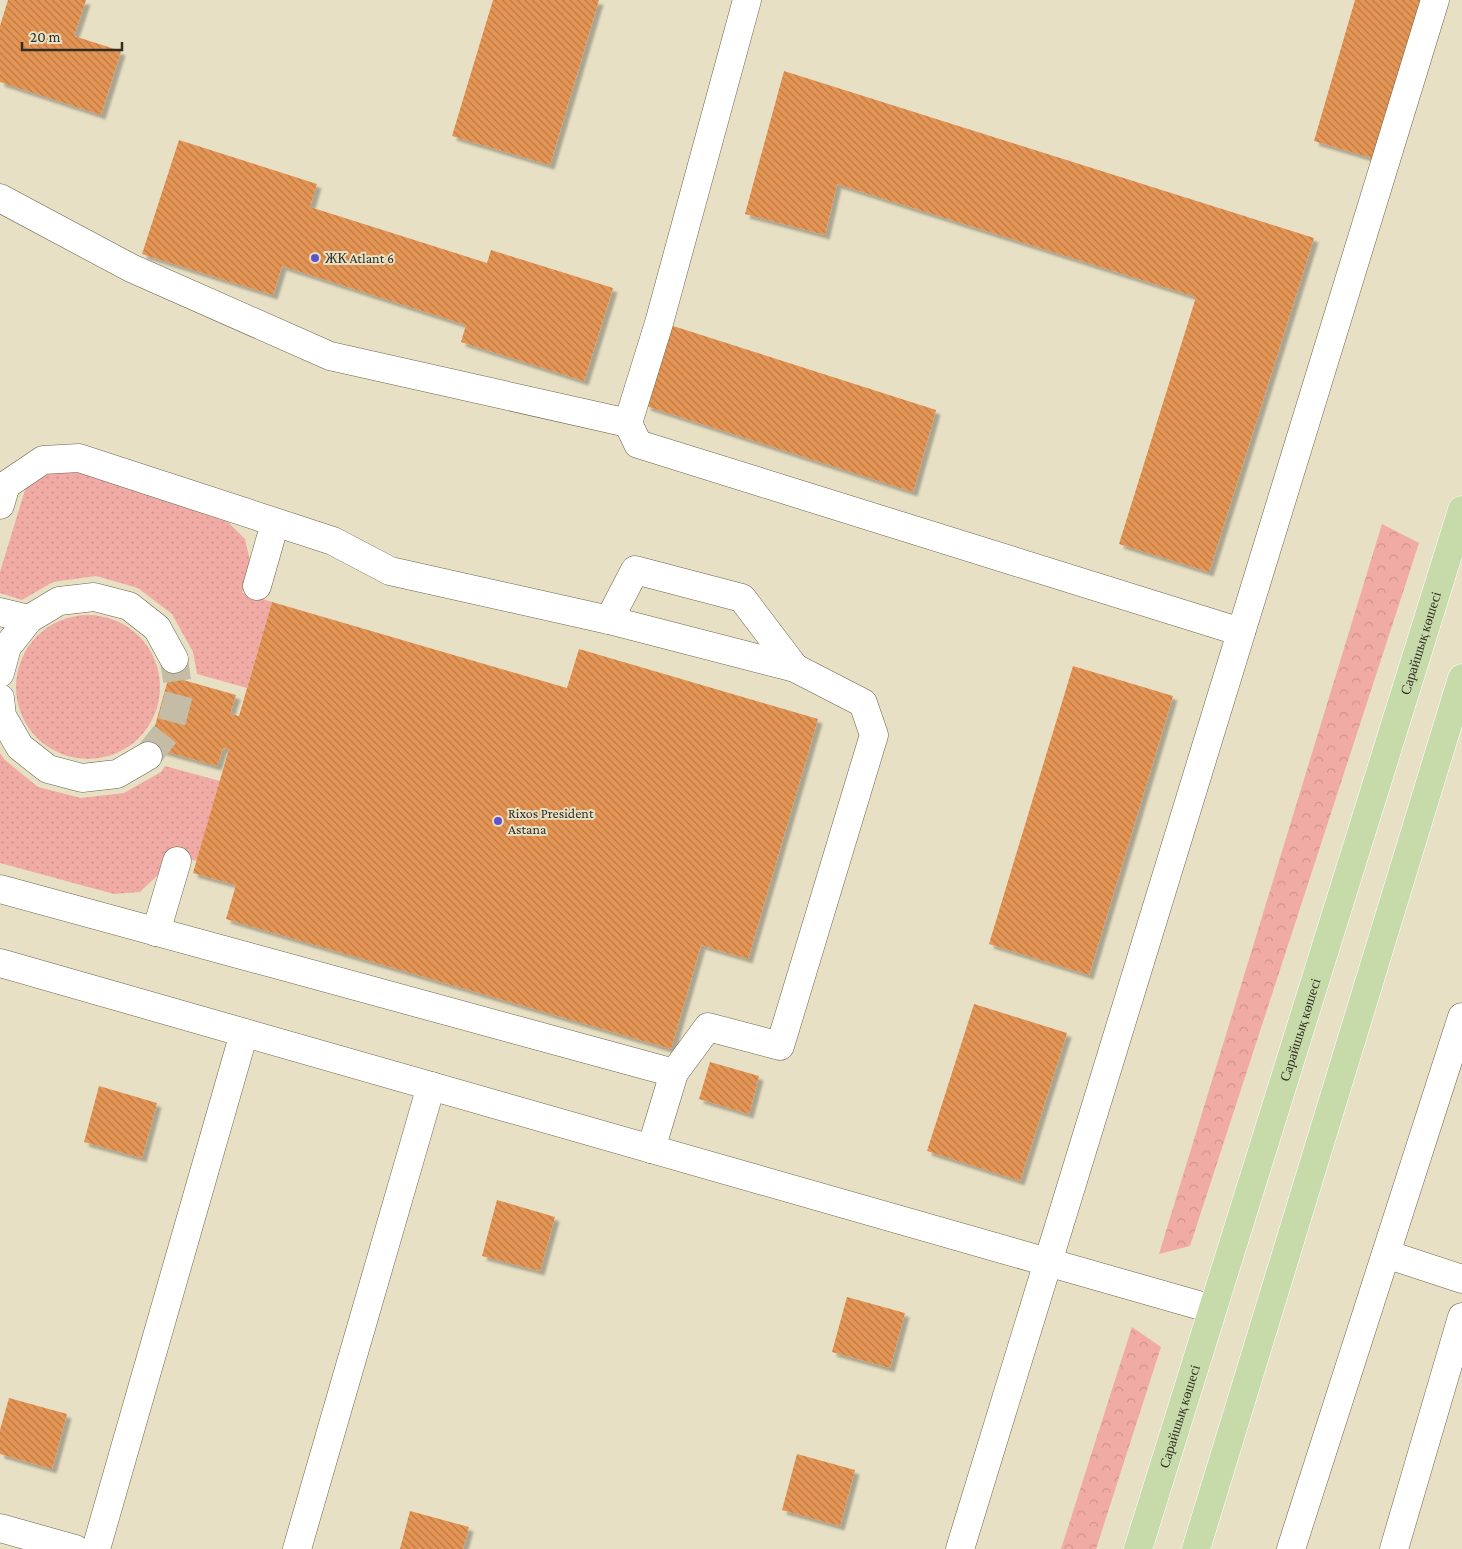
<svg xmlns="http://www.w3.org/2000/svg" width="1462" height="1549" viewBox="0 0 1462 1549" font-family="'Crimson Pro',serif">
<style>
.grass{fill:url(#grass-dots)}
.forest{fill:url(#forest-crowns)}
.building{fill:url(#building-back-hatch);filter:url(#shadow)}
.lines{fill:none;stroke-linecap:round;stroke-linejoin:round}
.minor-tunnel{stroke:#c4bca4;stroke-width:28;stroke-dasharray:28 14;stroke-linecap:butt}
.minor-casing{stroke:#6a624a;stroke-width:29}
.major-casing{stroke:#fff;stroke-width:29}
.minor{stroke:#fff;stroke-width:28}
.major{stroke:#c7dbaa;stroke-width:28}
.poi-dot{fill:#5e53cb;stroke:#e8e0c4;stroke-width:2}
.labels{text-anchor:middle;dominant-baseline:central;stroke-width:4;stroke-linejoin:round;paint-order:stroke}
.poi-label{font-size:14px;fill:#322e24;stroke:#e8e0c4;text-anchor:start}
.street-label{font-size:14px;fill:#322e24;stroke:#e8e0c4}
</style>
<defs>
<pattern id="grass-dots" width="8" height="8" patternUnits="userSpaceOnUse" patternTransform="scale(1.25)"><rect width="8" height="8" fill="#f1aba5"/><path d="M2 2h.1M6 6h.1" fill="none" stroke="#cf938e" stroke-width="1.8" stroke-linecap="round"/></pattern>
<pattern id="forest-crowns" width="20" height="18" patternUnits="userSpaceOnUse" patternTransform="scale(1.25)"><rect width="20" height="18" fill="#f1aba5"/><path d="M2 6a3 3 0 1 1 6 0M12 15a3 3 0 1 1 6 0" fill="none" stroke="#cf938e"/></pattern>
<pattern id="building-back-hatch" width="6" height="6" patternUnits="userSpaceOnUse" patternTransform="scale(1.25)"><rect width="6" height="6" fill="#e59554"/><path d="M-1 5l2 2M0 0l6 6M5-1l2 2" fill="none" stroke="#ba7a45"/></pattern>
<filter id="shadow"><feDropShadow dx="4.5" dy="4.5" stdDeviation="1" flood-color="#0004"/></filter>
</defs>
<rect width="100%" height="100%" fill="#e8e0c4"/>
<!-- grass -->
<g class="grass">
<path d="M63,467L228,522L245,539L250,561L242,593L272,602L247,688L197,674L193,652L172,614L138,588L96,576L53,582L22,600L0,593V572L25,490L41,473Z"/>
<circle cx="88" cy="687" r="72"/>
<path d="M0,753L5,760L38,787L81,798L124,793L161,772L165,766L220,781L197,861L167,853L161,872L140,892L114,894L0,863Z"/>
</g>
<!-- forest -->
<g class="forest">
<path d="M1382,524L1419,543L1190,1246L1159,1254Z"/>
<path d="M1132,1327L1161,1347L1096,1549H1061Z"/>
</g>
<!-- building -->
<g class="building">
<path d="M8,0H86L74,36L121,51L101,115L0,82V26Z"/>
<path d="M493,0H599L550,165L452,136Z"/>
<path d="M1355,0H1422L1375,159L1314,141Z"/>
<path d="M784,71L1314,238L1209,572L1119,544L1196,297L837,184L825,235L745,214Z"/>
<path d="M179,140L317,184L310,207L487,263L491,250L613,288L584,381L461,342L466,325L282,266L273,295L142,254Z"/>
<path d="M670,325L936,410L913,492L646,406Z"/>
<path d="M272,602L567,688L579,649L818,719L748,959L701,945L671,1049L226,919L236,885L193,873L229,749L223,748L217,766L149,747L169,676L236,695L230,714L239,716Z"/>
<path d="M1073,666L1173,696L1089,975L989,944Z"/>
<path d="M974,1004L1067,1033L1020,1181L927,1151Z"/>
<path d="M710,1062L759,1076L749,1114L699,1099Z"/>
<path d="M99,1086L157,1103L142,1158L84,1142Z"/>
<path d="M497,1200L555,1217L540,1271L482,1256Z"/>
<path d="M847,1297L905,1313L890,1368L832,1352Z"/>
<path d="M9,1398L67,1414L52,1469L0,1454V1430Z"/>
<path d="M797,1454L855,1470L840,1526L782,1510Z"/>
<path d="M410,1511L469,1527L463,1549H400Z"/>
</g>
<g class="lines">
<!-- minor-tunnel -->
<path class="minor-tunnel" d="M148,756L170,728L179,694L174,659"/>
<!-- minor casing -->
<g class="minor-casing">
<g id="minor">
<path d="M747,0L659,323L628,423L638,444L1241,632"/>
<path d="M0,198L131,268L330,356L628,423"/>
<path d="M0,505L6,485L43,460L79,458L333,541L390,571L609,620L795,668L863,703L874,735L780,1046L708,1027L674,1073L0,889"/>
<path d="M257,586L275,523"/>
<path d="M0,612L29,619"/>
<path d="M609,620L635,570L742,598L795,668"/>
<path d="M0,673L7,647L29,619L59,601L94,597L129,606L157,628L174,659"/>
<path d="M0,698L2,716L20,747L48,769L82,778L117,774L148,756"/>
<path d="M156,932L177,861"/>
<path d="M0,963L1212,1309"/>
<path d="M651,1149L674,1073"/>
<path d="M1386,1254L1462,1279"/>
<path d="M0,1528L75,1549"/>
<path d="M96,1549L244,1033"/>
<path d="M297,1549L431,1086"/>
<path d="M960,1549L1435,0"/>
<path d="M1291,1549L1462,1017"/>
<path d="M1394,1549L1462,1317"/>
</g>
</g>
<!-- major casing -->
<g class="major-casing">
<g id="major">
<path id="s1" d="M1138,1549L1462,510"/>
<path d="M1196,1549L1462,678"/>
</g>
</g>
<!-- minor -->
<use href="#minor" class="minor"/>
<!-- major -->
<use href="#major" class="major"/>
</g>
<!-- markers -->
<g class="poi-dot">
<circle cx="315" cy="258" r="5"/>
<circle cx="498" cy="821" r="5"/>
</g>
<g class="labels">
<!-- poi labels -->
<g class="poi-label">
<text x="325" y="258">ЖК Atlant 6</text>
<text x="508" y="813">Rixos President<tspan x="508" dy="16">Astana</tspan></text>
</g>
<!-- street labels -->
<g class="street-label">
<text stroke="none"><textPath href="#s1" startOffset="949">Сарайшық көшесі</textPath></text>
<text stroke="none"><textPath href="#s1" startOffset="544">Сарайшық көшесі</textPath></text>
<text stroke="none"><textPath href="#s1" startOffset="139">Сарайшық көшесі</textPath></text>
</g>
</g>
<!-- scale -->
<path d="M22 42v8h100v-8" fill="none" stroke="#322e24" stroke-width="2.5"/>
<text x="30" y="42" font-size="15" fill="#322e24" stroke="#e8e0c4" stroke-width="4" paint-order="stroke">20 m</text>
</svg>
